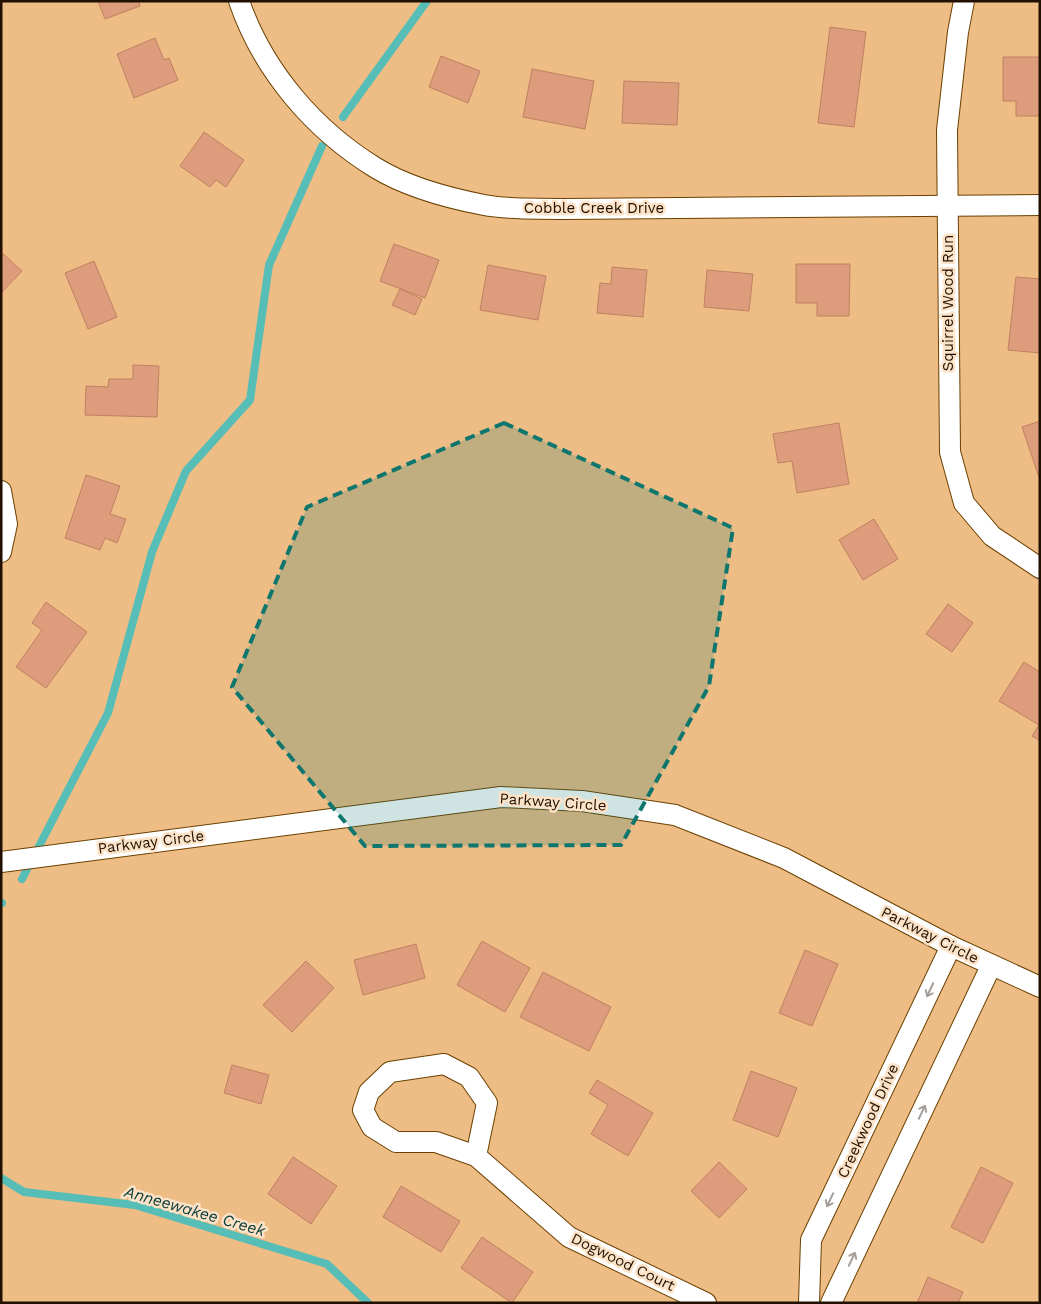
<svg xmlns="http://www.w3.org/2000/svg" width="1041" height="1304" viewBox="0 0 1041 1304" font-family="'Work Sans',sans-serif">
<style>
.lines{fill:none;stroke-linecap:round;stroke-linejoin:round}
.stream{stroke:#56beb6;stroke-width:8}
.building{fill:#dd9c7b;stroke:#c08161}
.street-casing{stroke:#6b4100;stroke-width:22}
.street{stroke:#fff;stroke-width:20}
.oneway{stroke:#a69f99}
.marked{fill:#0f766e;fill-opacity:0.2;stroke:#0f766e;stroke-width:4;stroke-dasharray:10 6;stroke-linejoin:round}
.labels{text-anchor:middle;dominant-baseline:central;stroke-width:5;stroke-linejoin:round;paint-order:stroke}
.street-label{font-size:15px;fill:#211000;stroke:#fce2c7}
.water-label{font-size:16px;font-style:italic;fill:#093c38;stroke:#fce2c7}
</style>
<rect width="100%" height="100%" fill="#eebc85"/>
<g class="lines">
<!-- stream -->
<g class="stream">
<path d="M343,117L427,1"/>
<path d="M22,879L108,713L152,552L186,471L250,400L269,265L322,146"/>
<path d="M1,903H2"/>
<path d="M1,1178L24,1192L135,1205L327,1264L368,1303"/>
</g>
</g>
<!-- building -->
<g class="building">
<path d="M98,1H139L140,6L105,19Z"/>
<path d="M830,27L866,32L854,127L818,123Z"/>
<path d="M155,38L164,60L169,58L178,80L134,98L117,54Z"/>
<path d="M441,56L480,71L468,103L429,87Z"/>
<path d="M1003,57H1040V116H1016V101H1003Z"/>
<path d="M532,69L594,81L585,129L523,117Z"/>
<path d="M624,81L679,83L677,125L622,123Z"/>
<path d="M204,132L244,160L226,187L216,180L210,187L180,166Z"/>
<path d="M394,244L439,260L425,298L380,281Z"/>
<path d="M1,252L22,271L1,293Z"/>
<path d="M94,261L117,317L88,329L65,273Z"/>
<path d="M796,264H850L849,316H817V303H796Z"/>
<path d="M488,265L546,276L538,320L480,310Z"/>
<path d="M612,267L647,270L643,317L597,313L600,283L611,284Z"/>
<path d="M707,270L753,274L749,311L704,307Z"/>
<path d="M1016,277L1040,279V353L1008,350Z"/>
<path d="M400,289L422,299L415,315L392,305Z"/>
<path d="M133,365L159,366L157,417L85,415L86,386L108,387L109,379H133Z"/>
<path d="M1040,421V480L1022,427Z"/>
<path d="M839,423L849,484L797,493L792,461L778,463L773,434Z"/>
<path d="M86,475L120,486L110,514L126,519L117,543L105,538L100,550L65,538Z"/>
<path d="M874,519L898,559L863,580L839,540Z"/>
<path d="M46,602L87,632L46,688L16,667L42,630L32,623Z"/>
<path d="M948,604L973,623L952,652L926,634Z"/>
<path d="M1024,662L1040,672V741L1032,736L1039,725L999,701Z"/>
<path d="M482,941L530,968L505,1012L457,985Z"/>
<path d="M416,944L425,978L363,995L354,960Z"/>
<path d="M805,950L838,964L812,1026L779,1013Z"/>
<path d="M306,961L334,988L292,1032L263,1005Z"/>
<path d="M543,972L611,1007L589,1051L520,1017Z"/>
<path d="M232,1065L269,1075L261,1104L224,1093Z"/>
<path d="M751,1071L797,1088L778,1137L733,1120Z"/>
<path d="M597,1080L653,1113L628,1156L591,1134L608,1105L589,1093Z"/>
<path d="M293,1157L337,1186L311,1224L268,1194Z"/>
<path d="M719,1162L747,1189L719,1218L691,1191Z"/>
<path d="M981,1167L1013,1183L983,1243L951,1227Z"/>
<path d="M401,1186L460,1221L441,1252L383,1217Z"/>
<path d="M482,1237L533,1272L512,1303L461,1268Z"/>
<path d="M928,1277L963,1292L958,1303H917Z"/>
</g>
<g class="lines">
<!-- street casing -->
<g class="street-casing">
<g id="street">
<path d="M239,1C263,71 314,130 376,168C407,187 448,198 484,205C509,210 538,208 564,209L1040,205"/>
<path d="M964,1L958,32L947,130L950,452L964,503L992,536L1040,568"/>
<path d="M1,491L7,524L1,552"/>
<path d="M1,862L501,797L582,801L675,815L784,858L951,946L1040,987"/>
<path d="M476,1156L487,1103L469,1077L444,1064L390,1072L369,1092L363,1110L372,1127L396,1142H436L476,1156L569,1237L706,1303"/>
<path d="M809,1303L811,1240L951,946"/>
<path d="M831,1303L991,966"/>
</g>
</g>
<!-- street -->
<use href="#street" class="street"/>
</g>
<!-- one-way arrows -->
<defs><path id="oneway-shaft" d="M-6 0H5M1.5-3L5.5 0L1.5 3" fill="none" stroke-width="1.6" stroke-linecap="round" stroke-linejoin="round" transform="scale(1.25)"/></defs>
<g class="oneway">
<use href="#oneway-shaft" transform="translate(930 990) rotate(115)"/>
<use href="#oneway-shaft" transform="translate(922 1112) rotate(-65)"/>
<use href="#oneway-shaft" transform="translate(830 1200) rotate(115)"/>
<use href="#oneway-shaft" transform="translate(852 1259) rotate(-65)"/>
</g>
<!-- marked area -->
<path class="marked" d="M504,423L733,528L709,686L621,845L365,846L232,687L307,507Z"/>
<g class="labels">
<!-- street labels -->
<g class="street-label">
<text x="594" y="208">Cobble Creek Drive</text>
<text transform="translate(948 303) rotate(-90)">Squirrel Wood Run</text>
<text transform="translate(553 802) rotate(4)">Parkway Circle</text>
<text transform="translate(151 842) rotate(-7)">Parkway Circle</text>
<text transform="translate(930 935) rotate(27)">Parkway Circle</text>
<text transform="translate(868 1121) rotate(-65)">Creekwood Drive</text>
<text transform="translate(623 1262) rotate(26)">Dogwood Court</text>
</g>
<!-- water labels -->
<g class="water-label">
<text transform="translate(195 1211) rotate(16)">Anneewakee Creek</text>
</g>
</g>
<!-- border -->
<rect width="1041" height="1304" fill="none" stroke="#211000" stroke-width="5"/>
</svg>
